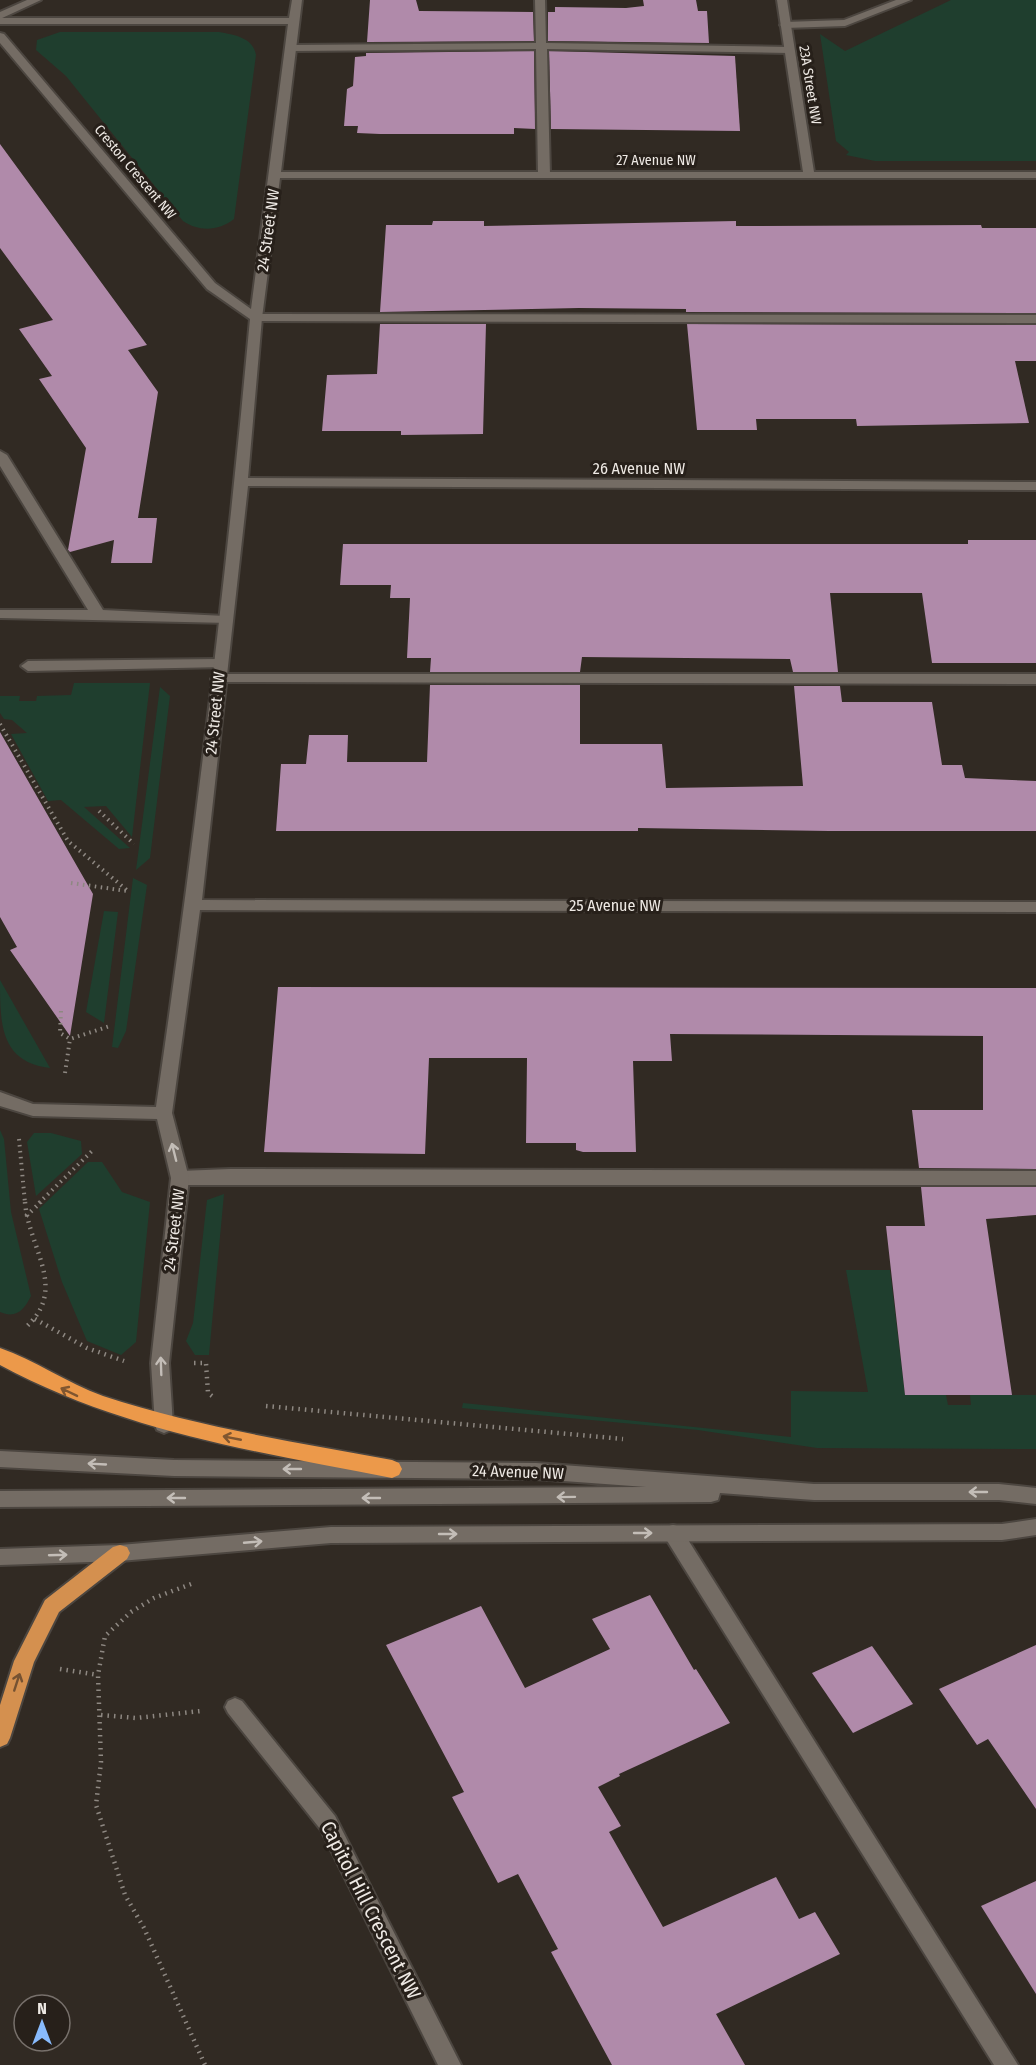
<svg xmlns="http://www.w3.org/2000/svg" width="1036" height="2065" viewBox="0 0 1036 2065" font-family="'Fira Sans Condensed',sans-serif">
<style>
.green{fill:#1f3e2e}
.building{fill:#b08aaa}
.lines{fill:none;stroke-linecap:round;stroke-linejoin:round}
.service-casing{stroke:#4c4640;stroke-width:4}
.minor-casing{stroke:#4c4640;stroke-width:4}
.tertiary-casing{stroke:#4c4640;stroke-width:4}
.trunk-casing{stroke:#4c4640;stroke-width:4}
.motorway-casing{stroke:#4c4640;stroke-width:3}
.path-far1{stroke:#8e8882;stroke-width:4;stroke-dasharray:1.5 4.5;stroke-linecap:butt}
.path{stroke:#8e8882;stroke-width:4.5;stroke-dasharray:1.5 5;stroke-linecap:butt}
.service{fill:#746c64;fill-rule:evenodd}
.minor{fill:#746c64;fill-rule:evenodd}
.tertiary{fill:#746c64;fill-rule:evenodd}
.trunk{fill:#d4904f;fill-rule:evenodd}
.motorway{fill:#ec994a;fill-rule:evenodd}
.oneway{stroke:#c3bdb7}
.oneway2{stroke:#805630}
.oneway3{stroke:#755232}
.labels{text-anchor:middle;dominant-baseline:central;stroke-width:6;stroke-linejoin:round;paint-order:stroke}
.far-street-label{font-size:14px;fill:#eee9e4;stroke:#27201a}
.street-label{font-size:16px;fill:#eee9e4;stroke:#27201a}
.near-street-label{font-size:20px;fill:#eee9e4;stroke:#27201a}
</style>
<rect width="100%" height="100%" fill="#312a23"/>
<!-- green -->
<g class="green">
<path d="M951,0H1036V161H875L846,155L849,152L836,141L820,34L845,51Z"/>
<path d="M60,32H219C234,35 253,37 256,55L234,219C219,231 199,232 183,221L66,76L36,50L37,40Z"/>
<path d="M74,683H150L132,837L106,806L84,807L130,848L119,849L61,800L48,801L11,734L27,733L12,720L4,719L0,713V696H20L19,701H36L37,696L71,695Z"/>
<path d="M160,687L170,696L150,858L136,870Z"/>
<path d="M133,878L147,885L126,1031L118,1048L112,1047Z"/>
<path d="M104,911L118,912L104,1023L86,1012Z"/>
<path d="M0,980L50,1068C0,1062 0,1024 0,980Z"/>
<path d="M0,1130L4,1139L11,1212L31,1296C24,1310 16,1319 0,1312Z"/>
<path d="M34,1133H51L81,1141L82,1154L36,1196L27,1142Z"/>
<path d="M88,1162H102L122,1192L150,1202L136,1342L121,1355L87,1341L62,1282L39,1209Z"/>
<path d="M224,1194L209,1355H195L186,1341L193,1323L207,1200Z"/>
<path d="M846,1270H890L905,1395H946L948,1405H971L970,1395H1036V1449L817,1448L698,1430L462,1408L463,1403L791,1437V1391L868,1392Z"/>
</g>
<!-- building -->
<g class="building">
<path d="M370,0H416L419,11L533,12L534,41L367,42Z"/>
<path d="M643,0H696L698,11H707L709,43L548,41V12H555V7L626,8L644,6Z"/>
<path d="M534,51L535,129L514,128V134H380L357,133L358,126H344L347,89L353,86L355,57L366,56V53Z"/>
<path d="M549,51L735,56L740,131L551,129Z"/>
<path d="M0,144L147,345L128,350L158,392L138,518H157L152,563H111L114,540L70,552L68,550L86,448L39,379L52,376L19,329L53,320L0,248Z"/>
<path d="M433,221H484V226L736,221V226L981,225L982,228H1036V313L686,312V309L579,308L380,312L386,225H432Z"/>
<path d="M380,324H486L483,434L401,435V431H322L327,375L377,374Z"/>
<path d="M687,324L1036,325V361H1015L1029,423L857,426L856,419H756L757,430H697Z"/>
<path d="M968,540H1036V663H932L922,593H830L838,672H793L790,659L582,657L580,672H430L431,658H407L410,598H390L391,585H340L343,544H968Z"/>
<path d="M430,685H580V744H662L666,788L803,786L794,686H840L842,702H932L942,765H962L965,778L1036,781V831H829L638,828V831H276L281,764H306L309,735H348L347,762H427Z"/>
<path d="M0,732L93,894L70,1036L10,950L17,947L0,917Z"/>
<path d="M278,987L1036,988V1169L919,1168L912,1110H983V1036L670,1034L672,1061H633L636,1152H583L576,1150V1143H526L527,1058H429L425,1154L264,1152Z"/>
<path d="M921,1187H1036V1215L986,1219L1012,1395H905L886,1226H925Z"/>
<path d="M650,1595L694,1670L696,1669L730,1723L619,1774L620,1776L598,1787L621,1826L609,1832L663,1927L776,1877L799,1919L815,1912L840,1954L716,2014L745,2065H612L551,1952L558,1949L518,1874L498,1883L452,1797L464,1792L386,1645L481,1606L525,1688L610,1649L592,1619Z"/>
<path d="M1036,1645V1809L988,1739L977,1745L939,1689Z"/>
<path d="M872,1646L913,1704L853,1733L812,1673Z"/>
<path d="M1036,1881V1994L981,1906Z"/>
</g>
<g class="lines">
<!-- service casing -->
<g class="service-casing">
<g id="service">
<path d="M27,0H41L0,19V12Z"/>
<path d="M535,0H545L546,43L789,47L794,50L789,53L547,49L550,175L544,178L538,175L536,49L292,51L287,48L292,45L536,43Z"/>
<path d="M896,0H911L845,26L785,28L780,25L785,22L844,20Z"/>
<path d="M256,314L1036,315V323L252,321V315Z"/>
<path d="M0,451L7,455L103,610L225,616L232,620L230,623L0,618V610H88L0,466Z"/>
<path d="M220,659L225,661L227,664L225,667L28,671L21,666L28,661Z"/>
<path d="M218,674H1036V684L213,682L211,679Z"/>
<path d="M230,1169L1036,1171V1185H180L174,1183L171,1178L174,1173L180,1171Z"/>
<path d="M673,1525L680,1527L1018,2065H994L666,1539L663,1533L666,1527Z"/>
</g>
</g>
<!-- minor casing -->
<g class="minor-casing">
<g id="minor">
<path d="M292,0H302L281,172H803L777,0H787L814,172H1036V178H280L262,318L248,478L1036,482V490L248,486L202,900L1036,902V912L200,910L172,1113L189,1178L169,1363L173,1425L171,1430L164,1433L157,1430L155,1425L151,1363L171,1178L157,1119L33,1116L0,1106V1092L33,1104L156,1107C194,845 226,583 250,319L207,289L0,43V33L4,34L215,283L251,309L288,24H0V18H289Z"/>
<path d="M235,1698L242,1701L335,1816L461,2065H438L321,1830L228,1713L225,1707L228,1701Z"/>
</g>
</g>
<!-- tertiary casing -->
<g class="tertiary-casing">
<g id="tertiary">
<path d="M0,1451L174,1460L536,1463L814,1484H999L1036,1488V1504L999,1500H814L720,1493L718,1500L711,1502L0,1507V1491L646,1487L536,1479L174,1476L0,1467Z"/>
<path d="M1036,1519V1535L1002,1540L331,1543L120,1561L0,1565V1549L120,1545L331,1527L1002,1524Z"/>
</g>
</g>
<!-- trunk casing -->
<g class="trunk-casing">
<path id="trunk" d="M120,1545L127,1547L130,1553L127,1559L59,1612L34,1662L10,1738L7,1744L0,1747V1705L14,1661L45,1600L113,1547Z"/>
</g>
<!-- motorway casing -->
<g class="motorway-casing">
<path id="motorway" d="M0,1348C35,1360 67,1383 103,1396C197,1427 295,1442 392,1460L399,1463L402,1469L399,1475L392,1478C257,1452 122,1431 0,1365Z"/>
</g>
<!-- path-far1 -->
<g class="path-far1">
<path d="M0,724L68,841L128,891"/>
<path d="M99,811L134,844"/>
<path d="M71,883L127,891"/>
<path d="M61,1011L60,1033L70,1039L110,1026"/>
<path d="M65,1073L70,1039"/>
<path d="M19,1139L25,1203"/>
<path d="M39,1203L93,1150"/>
</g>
<!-- path -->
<g class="path">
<path d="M25,1202C29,1250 69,1289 25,1328"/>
<path d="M26,1216L41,1202"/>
<path d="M35,1319L87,1348L124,1361"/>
<path d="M194,1363H206L208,1393L212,1396"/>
<path d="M266,1406L623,1439"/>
<path d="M191,1584L154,1598L131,1612L105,1636L98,1675L101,1762L96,1805L125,1895L144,1928L205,2065"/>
<path d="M60,1669L98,1675"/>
<path d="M101,1715L136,1718L201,1711"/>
</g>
<!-- service -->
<use href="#service" class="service"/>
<!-- minor -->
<use href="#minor" class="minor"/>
<!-- tertiary -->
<use href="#tertiary" class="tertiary"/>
<!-- trunk -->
<use href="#trunk" class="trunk"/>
<!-- motorway -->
<use href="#motorway" class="motorway"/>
</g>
<!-- one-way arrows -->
<defs><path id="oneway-shaft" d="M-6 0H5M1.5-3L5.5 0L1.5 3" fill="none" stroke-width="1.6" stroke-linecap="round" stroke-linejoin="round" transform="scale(1.5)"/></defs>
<g class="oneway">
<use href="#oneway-shaft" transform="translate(174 1152) rotate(-104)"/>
<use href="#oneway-shaft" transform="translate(161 1366) rotate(-92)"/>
<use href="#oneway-shaft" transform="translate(97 1464) rotate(-177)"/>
<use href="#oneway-shaft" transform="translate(292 1469) rotate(-180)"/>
<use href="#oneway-shaft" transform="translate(978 1492) rotate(-180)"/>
<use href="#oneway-shaft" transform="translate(566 1497) rotate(179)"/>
<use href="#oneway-shaft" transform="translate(176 1498) rotate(180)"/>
<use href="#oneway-shaft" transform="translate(371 1498) rotate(180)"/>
<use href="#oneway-shaft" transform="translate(643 1533)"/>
<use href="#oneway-shaft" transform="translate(448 1534)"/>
<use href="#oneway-shaft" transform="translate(253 1542) rotate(-5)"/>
<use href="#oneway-shaft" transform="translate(58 1555) rotate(-2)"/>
</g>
<g class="oneway2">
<use href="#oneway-shaft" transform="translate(69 1392) rotate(-154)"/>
<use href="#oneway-shaft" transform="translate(232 1438) rotate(-169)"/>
</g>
<use class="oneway3" href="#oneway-shaft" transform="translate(17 1682) rotate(-72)"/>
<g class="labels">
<!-- far-street labels -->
<g class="far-street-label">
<text transform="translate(810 85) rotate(81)">23A Street NW</text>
<text x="656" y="160">27 Avenue NW</text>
<text transform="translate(135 172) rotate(50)">Creston Crescent NW</text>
</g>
<!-- street labels -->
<g class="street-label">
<text transform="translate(268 230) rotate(-82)">24 Street NW</text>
<text x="639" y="468">26 Avenue NW</text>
<text transform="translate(215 713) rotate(-84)">24 Street NW</text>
<text x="615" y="905">25 Avenue NW</text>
<text transform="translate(174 1230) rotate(-83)">24 Street NW</text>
<text transform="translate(518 1472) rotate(2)">24 Avenue NW</text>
</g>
<!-- near-street labels -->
<g class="near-street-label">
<text transform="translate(371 1910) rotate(63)">Capitol Hill Crescent NW</text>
</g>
</g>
<!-- north arrow -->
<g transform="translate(42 2023)"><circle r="28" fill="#27201a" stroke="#77706b" stroke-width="1.5"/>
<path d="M0-4.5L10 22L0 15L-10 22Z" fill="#88bafc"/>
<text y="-9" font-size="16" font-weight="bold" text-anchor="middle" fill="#eee9e4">N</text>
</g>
</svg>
